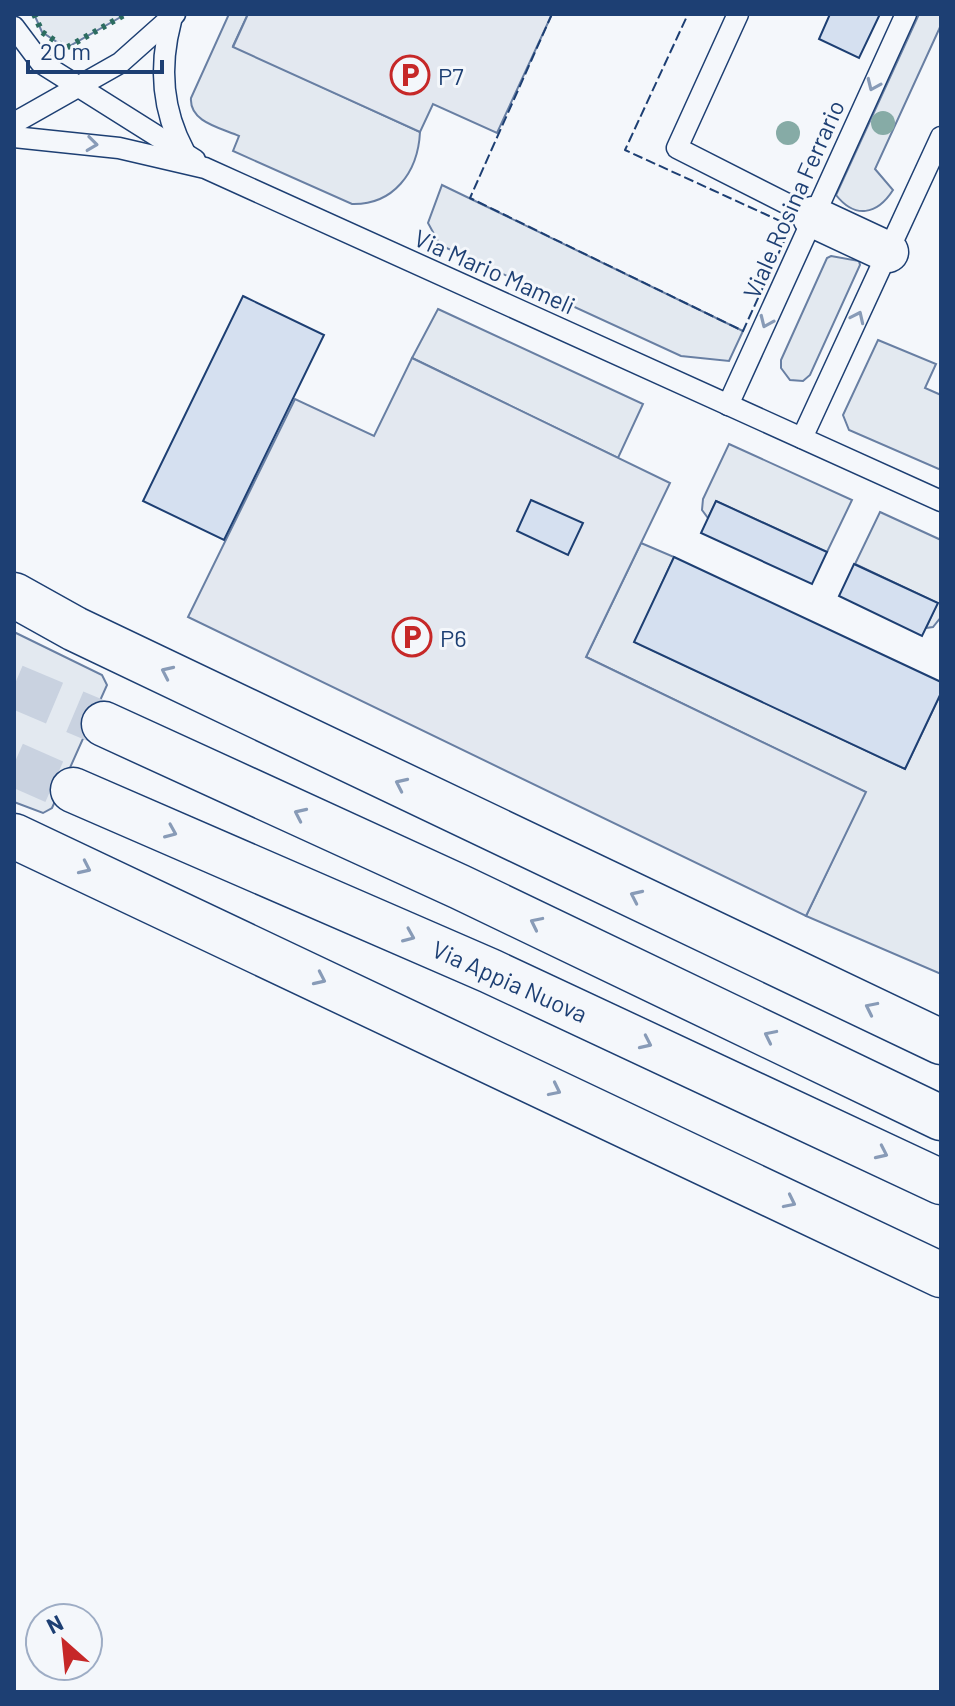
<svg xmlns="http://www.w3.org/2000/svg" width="955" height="1706" viewBox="0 0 955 1706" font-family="Barlow,sans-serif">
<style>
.green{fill:#e3e9f0;stroke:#687fa3;stroke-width:2}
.parking{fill:#e3e8f0;stroke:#687fa3;stroke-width:2}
.building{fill:#d5e0f0;stroke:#1d3f73;stroke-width:2}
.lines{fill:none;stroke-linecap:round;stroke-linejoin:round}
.primary-tunnel{stroke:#c9d2e0;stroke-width:44;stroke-dasharray:44 22;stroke-linecap:butt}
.service-casing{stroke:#1d3f73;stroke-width:23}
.minor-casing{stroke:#1d3f73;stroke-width:43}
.primary-casing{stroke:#1d3f73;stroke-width:47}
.service{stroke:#f4f7fb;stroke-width:20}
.minor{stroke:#f4f7fb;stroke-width:40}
.primary{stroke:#f4f7fb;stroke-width:44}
.hedge{stroke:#2c6c60;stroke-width:6;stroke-dasharray:4 6;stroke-linecap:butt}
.fence{stroke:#1d3f73;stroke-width:2;stroke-dasharray:10 4;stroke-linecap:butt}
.tree{fill:#86aba6}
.oneway{stroke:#889bb7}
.labels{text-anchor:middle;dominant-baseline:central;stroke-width:6;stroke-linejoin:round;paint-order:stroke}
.poi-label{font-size:24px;fill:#1d3f73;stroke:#f4f7fb;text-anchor:start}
.street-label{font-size:24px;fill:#1d3f73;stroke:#f4f7fb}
</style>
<rect width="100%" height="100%" fill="#f4f7fb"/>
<!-- green -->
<g class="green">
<path d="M34,14H126L66,48L42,32Z"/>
<path d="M229,14H248L233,46L420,132C418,173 393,205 352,204L233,151L239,136C221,128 189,122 191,98Z"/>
<path d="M919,14H941V25L875,169L893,190C877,215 855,219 836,195Z"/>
<path d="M442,185L743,331L729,361L681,356L440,245L428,223Z"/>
<path d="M831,256L859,261L860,265L810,375L803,381L790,380L781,368V360L827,258Z"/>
<path d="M438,309L643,404L618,458L412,358Z"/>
<path d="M878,340L936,364L925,388L941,395V470L849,430L843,415Z"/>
<path d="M729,444L852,500L827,552L716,501L708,518L702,510L703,499Z"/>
<path d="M880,512L941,540V617L933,627L926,628L937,603L855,564Z"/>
<path d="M641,543L674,557L635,642L905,769L941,693V974L806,916L865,792L586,657Z"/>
<path d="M14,632L102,675L107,685L52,808L43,813L14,802Z"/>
</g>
<!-- parking -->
<g class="parking">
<path d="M248,14H552L497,133L433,104L420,132L233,47Z"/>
<path d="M412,358L670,483L586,657L866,792L806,916L188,617L295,399L374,436Z"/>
</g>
<!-- building -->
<g class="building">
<path d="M830,14H880L859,58L819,39Z"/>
<path d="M243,296L324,335L224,540L143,501Z"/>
<path d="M531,500L583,523L568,555L517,531Z"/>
<path d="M716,501L827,552L812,584L701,533Z"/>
<path d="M674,557L941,682V693L905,769L634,642Z"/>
<path d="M854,564L938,603L922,636L839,596Z"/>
</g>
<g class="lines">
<!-- primary-tunnel -->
<g class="primary-tunnel">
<path d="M14,686L104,724"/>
<path d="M14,764L73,790"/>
</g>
<!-- service casing -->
<g class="service-casing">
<g id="service">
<path d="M738,14L677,148L813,217"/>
<path d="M171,21C159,66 162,110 184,151"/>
<path d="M14,27L41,63L195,160"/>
<path d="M14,123L120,63L175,14"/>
<path d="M14,137L119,148L205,168L941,501"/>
<path d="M728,405L906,14"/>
<path d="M802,438L941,137"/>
</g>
</g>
<!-- minor casing -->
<g class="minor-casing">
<path id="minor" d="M813,217L888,252"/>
</g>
<!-- primary casing -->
<g class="primary-casing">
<g id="primary">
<path d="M14,595L75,629L941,1042"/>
<path d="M104,724L460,887L941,1118"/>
<path d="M73,790L490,971L941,1182"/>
<path d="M14,836L941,1275"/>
</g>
</g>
<!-- service -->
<use href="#service" class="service"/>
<!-- minor -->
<use href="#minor" class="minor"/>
<!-- primary -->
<use href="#primary" class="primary"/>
<!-- hedge -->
<path class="hedge" d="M34,14L42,32L66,48L126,14"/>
<!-- fence -->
<path class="fence" d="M552,14L470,198L743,331L791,226L625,150L688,14"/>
</g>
<!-- trees -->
<g class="tree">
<circle cx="883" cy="123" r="12"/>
<circle cx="788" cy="133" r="12"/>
</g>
<!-- one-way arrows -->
<defs><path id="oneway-chevron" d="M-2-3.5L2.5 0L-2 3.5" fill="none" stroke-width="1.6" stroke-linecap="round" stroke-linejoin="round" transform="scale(2)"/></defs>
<g class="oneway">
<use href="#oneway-chevron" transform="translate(873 85) rotate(114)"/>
<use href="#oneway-chevron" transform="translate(92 144) rotate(7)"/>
<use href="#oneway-chevron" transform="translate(858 317) rotate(-65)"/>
<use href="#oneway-chevron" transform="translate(766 322) rotate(114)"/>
<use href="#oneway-chevron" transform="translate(167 672) rotate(-155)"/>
<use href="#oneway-chevron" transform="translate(401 784) rotate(-155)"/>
<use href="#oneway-chevron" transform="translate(300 814) rotate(-155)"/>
<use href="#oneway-chevron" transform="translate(171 832) rotate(23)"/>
<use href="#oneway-chevron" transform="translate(85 868) rotate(25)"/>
<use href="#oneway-chevron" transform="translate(636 896) rotate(-155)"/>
<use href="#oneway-chevron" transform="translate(536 923) rotate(-154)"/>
<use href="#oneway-chevron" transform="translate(409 936) rotate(23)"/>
<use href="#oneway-chevron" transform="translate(320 979) rotate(25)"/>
<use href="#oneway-chevron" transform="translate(871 1008) rotate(-154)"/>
<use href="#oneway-chevron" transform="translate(770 1036) rotate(-154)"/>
<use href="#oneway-chevron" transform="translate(646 1043) rotate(25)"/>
<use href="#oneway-chevron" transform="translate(555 1090) rotate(26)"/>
<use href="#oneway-chevron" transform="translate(882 1153) rotate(25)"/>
<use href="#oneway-chevron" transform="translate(790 1202) rotate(26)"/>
</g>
<!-- icons -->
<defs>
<g id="parking-ring" transform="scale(2)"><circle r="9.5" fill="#f4f7fb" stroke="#c62828" stroke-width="1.5"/><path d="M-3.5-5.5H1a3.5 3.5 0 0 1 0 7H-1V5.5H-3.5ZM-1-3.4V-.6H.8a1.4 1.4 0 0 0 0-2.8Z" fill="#c62828"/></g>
</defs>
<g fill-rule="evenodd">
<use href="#parking-ring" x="410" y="75"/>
<use href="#parking-ring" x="412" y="637"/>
</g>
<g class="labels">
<!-- poi labels -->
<g class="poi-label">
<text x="438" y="75">P7</text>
<text x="440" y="637">P6</text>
</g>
<!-- street labels -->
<g class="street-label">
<text transform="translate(793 199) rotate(-66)">Viale Rosina Ferrario</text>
<text transform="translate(495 271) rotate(24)">Via Mario Mameli</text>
<text transform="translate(510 981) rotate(24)">Via Appia Nuova</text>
</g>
</g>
<!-- border -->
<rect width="955" height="1706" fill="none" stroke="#1d3f73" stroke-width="32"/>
<!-- north arrow -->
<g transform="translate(64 1642) rotate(333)"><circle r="38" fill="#f4f7fb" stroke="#9eadc5" stroke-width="2"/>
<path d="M0-6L14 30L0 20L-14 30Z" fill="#c62828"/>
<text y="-12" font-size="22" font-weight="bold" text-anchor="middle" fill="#1d3f73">N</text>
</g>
<!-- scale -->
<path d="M28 60v12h134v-12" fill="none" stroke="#1d3f73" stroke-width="4"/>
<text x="40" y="60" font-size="24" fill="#1d3f73" stroke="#f4f7fb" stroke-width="6" paint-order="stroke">20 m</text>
</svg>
